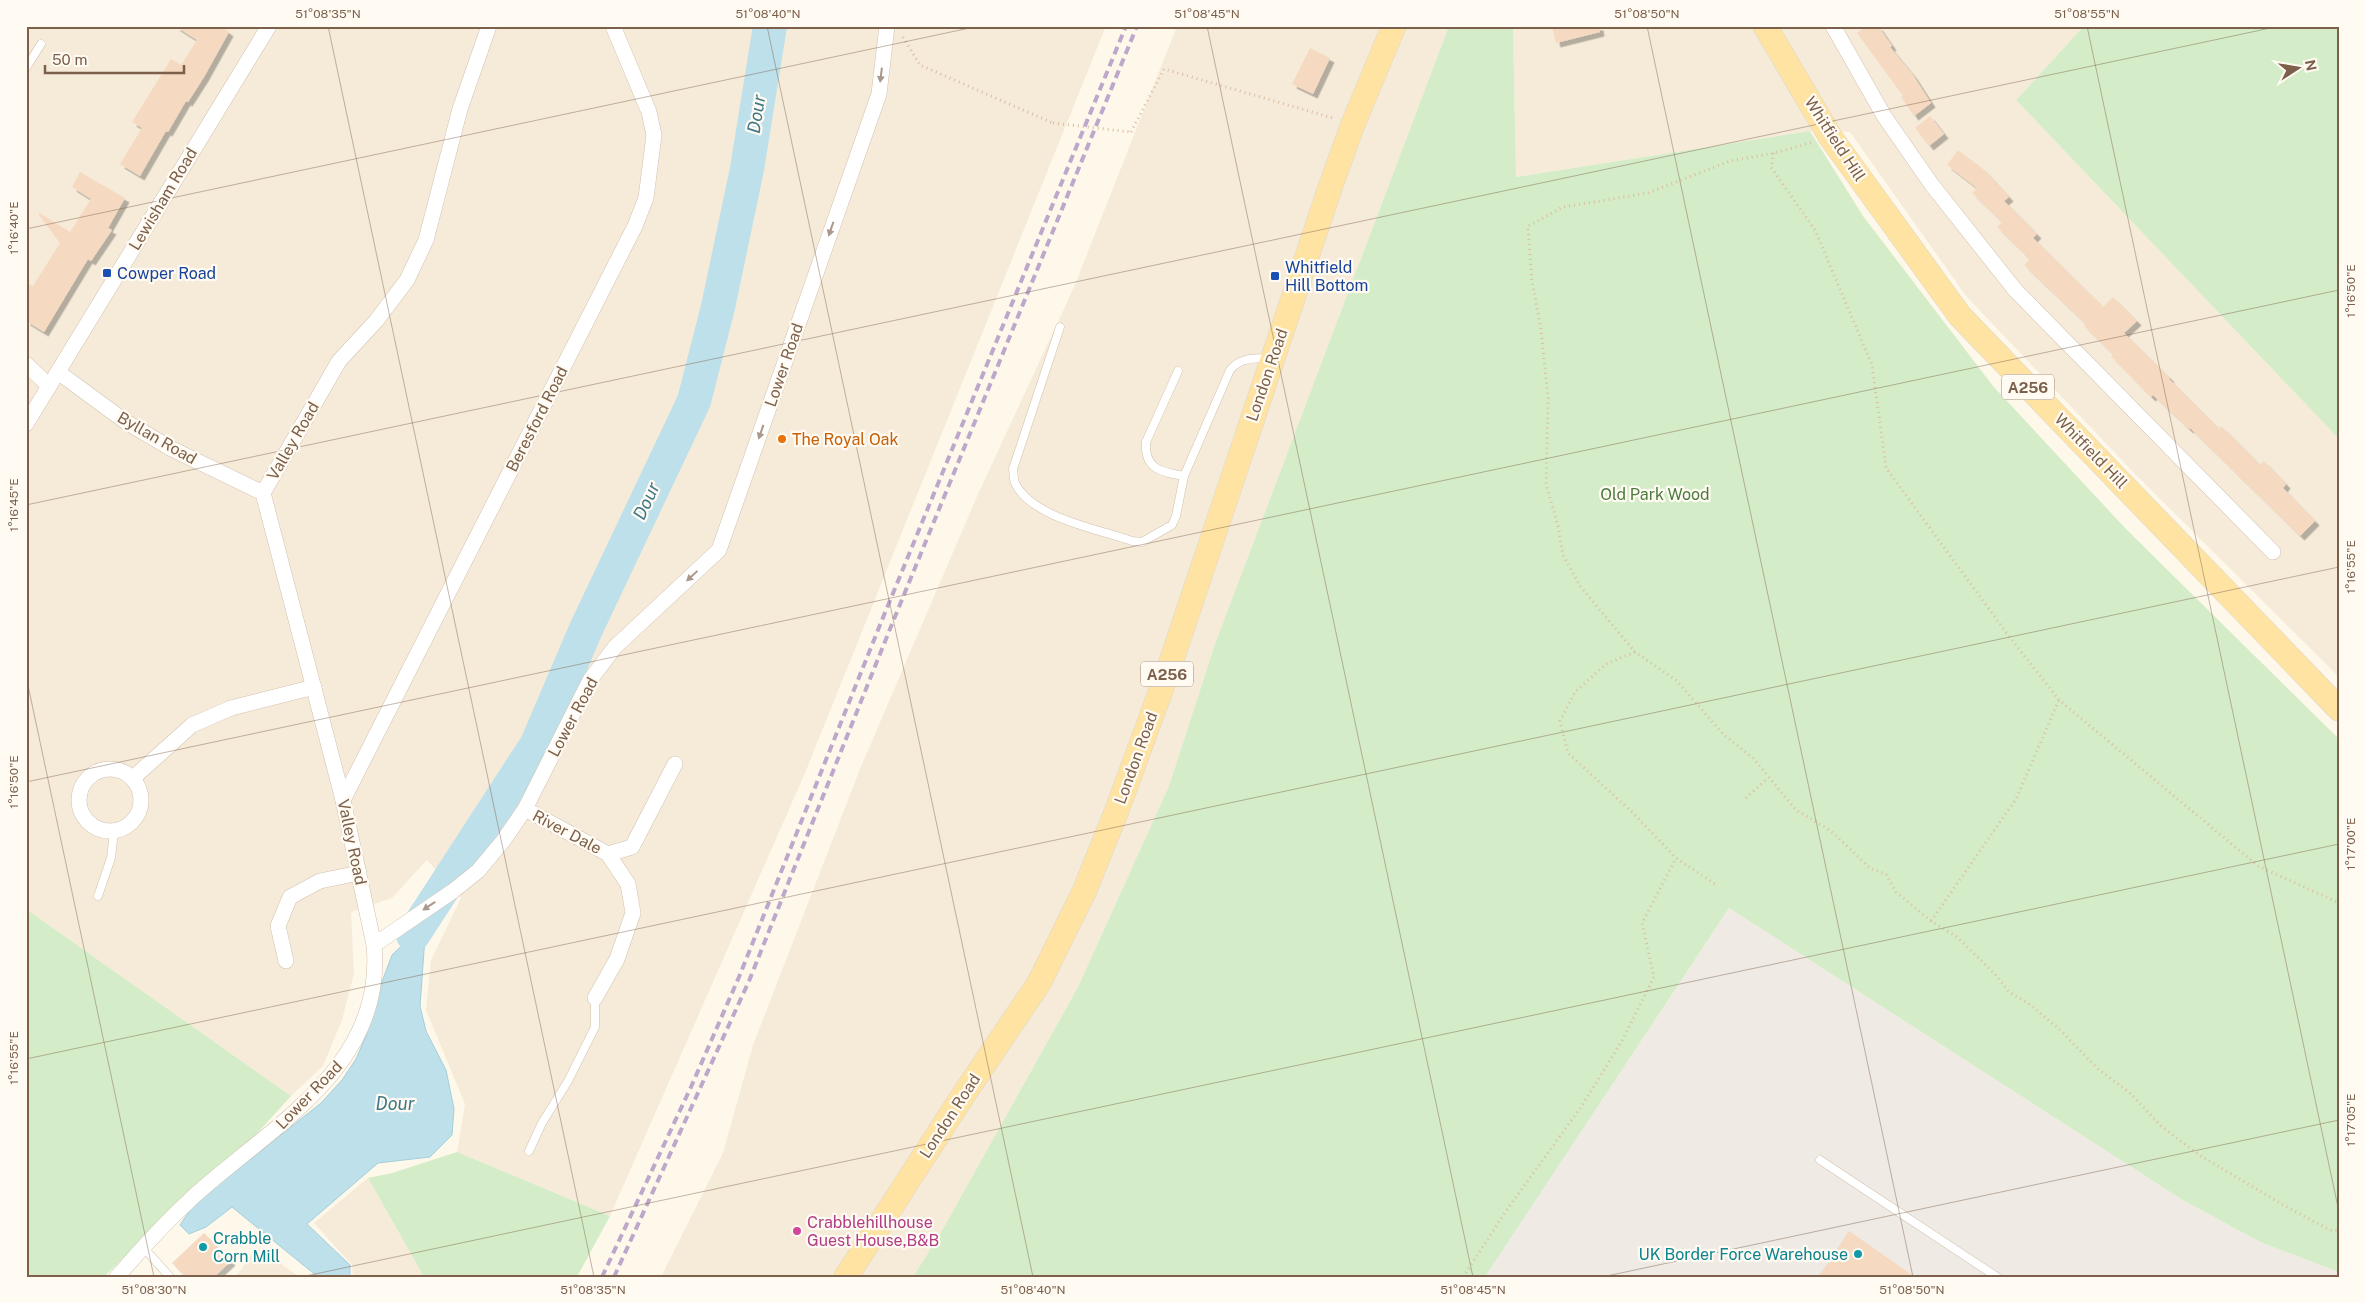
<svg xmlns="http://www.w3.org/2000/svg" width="2365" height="1303" viewBox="0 0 2365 1303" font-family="'Public Sans',sans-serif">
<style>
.residential{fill:#f6ebd9}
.industrial{fill:#efeae3}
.green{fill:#d4edc8}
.water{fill:#bde0ea;stroke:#a3cfdc}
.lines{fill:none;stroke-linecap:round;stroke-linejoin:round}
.river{stroke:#bde0ea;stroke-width:34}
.building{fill:#f5dac1;filter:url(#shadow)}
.service-casing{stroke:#d2c1af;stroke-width:9}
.minor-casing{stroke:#d2c1af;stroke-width:16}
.primary-casing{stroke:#ddd6d0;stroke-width:25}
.path{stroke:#dbbda3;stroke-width:3;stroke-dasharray:1 4;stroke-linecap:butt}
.service{stroke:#fff;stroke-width:8}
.minor{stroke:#fff;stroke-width:15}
.primary{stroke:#fee3a2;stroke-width:24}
.rail{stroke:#bda7ca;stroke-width:4;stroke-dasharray:8 5;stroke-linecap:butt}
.path-bridge{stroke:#dbbda3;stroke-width:3;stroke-dasharray:1 4;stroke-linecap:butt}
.oneway{fill:#aa988a}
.ticks{fill:none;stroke:#7c604b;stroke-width:1;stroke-opacity:0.45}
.transit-dot{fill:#1a4fb4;stroke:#fffbf3;stroke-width:2}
.food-dot{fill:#e8710a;stroke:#fffbf3;stroke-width:2}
.hotel-dot{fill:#d1479c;stroke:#fffbf3;stroke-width:2}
.culture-dot{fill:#0f9aa8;stroke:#fffbf3;stroke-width:2}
.labels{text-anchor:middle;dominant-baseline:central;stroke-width:4.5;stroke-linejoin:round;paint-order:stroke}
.shield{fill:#fffbf3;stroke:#a38e7d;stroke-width:1}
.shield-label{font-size:15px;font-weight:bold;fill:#7c604b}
.street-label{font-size:16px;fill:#7c604b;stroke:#fffbf3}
.transit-label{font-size:16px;fill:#164399;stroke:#fffbf3;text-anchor:start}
.food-label{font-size:16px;fill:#c56008;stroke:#fffbf3;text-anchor:start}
.park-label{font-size:16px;fill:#4c7b3f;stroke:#fffbf3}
.hotel-label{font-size:16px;fill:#b23c85;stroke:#fffbf3;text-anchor:start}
.culture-label{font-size:16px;fill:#0d838f;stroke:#fffbf3;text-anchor:start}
.water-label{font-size:18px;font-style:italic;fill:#407788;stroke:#fffbf3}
.neatline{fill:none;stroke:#7c604b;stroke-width:2}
.ticks-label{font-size:12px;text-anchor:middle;fill:#7c604b}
</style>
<defs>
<filter id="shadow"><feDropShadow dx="4.5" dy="4.5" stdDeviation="0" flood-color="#0004"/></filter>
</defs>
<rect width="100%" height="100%" fill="#fef8eb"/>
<!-- residential -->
<g class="residential">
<path d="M26,26H1106L805,773L610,1216L457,1152L465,1104L426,1010L431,960L461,898L427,860L392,898L351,912L354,974L342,1020L323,1066L291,1096L26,909Z"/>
<path d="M1177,26H1449L1215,644L1169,786L1078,987L944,1227L913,1277H661L723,1153L753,1045L860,769L978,494L1074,287Z"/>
<path d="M1513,26H2084L2016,100L2339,439V677L2136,475L1966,296L1850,132L1810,131L1516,177Z"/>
<path d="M368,1178L424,1277H353L352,1265L314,1223Z"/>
<path d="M256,1247L300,1277H236Z"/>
</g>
<!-- industrial -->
<path class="industrial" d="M1729,908L2181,1199L2260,1242L2339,1272V1277H1485Z"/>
<!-- green -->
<g class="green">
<path d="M1449,26H1513L1516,177L1810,131L1863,216L1993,386L2126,529L2339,739V1272L2260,1242L2181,1199L1729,908L1485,1277H913L944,1227L1078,987L1169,786L1215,644Z"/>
<path d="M2084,26H2339V439L2016,100Z"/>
<path d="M26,909L291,1096L242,1150L197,1186L104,1277H26Z"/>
<path d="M457,1152L610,1216L577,1277H424L368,1178L392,1173Z"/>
</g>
<!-- water -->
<path class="water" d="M413,935L425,937L420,1006L426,1031L446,1070L454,1109L452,1135L430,1157L378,1163L307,1224L350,1265V1277H318L232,1207L206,1227L189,1234L180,1225L194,1204L321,1103L342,1080L356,1059L366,1036L383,979L392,955Z"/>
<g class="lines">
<!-- river -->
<path class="river" d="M413,935L537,744L586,629L694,401L718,307L747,169L770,26"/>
</g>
<!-- building -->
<g class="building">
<path d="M175,26H221L229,32L204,77L188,102L186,101L168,132L166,131L140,176L120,164L142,128L132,122L171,59L181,65L197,40Z"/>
<path d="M1552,26H1599L1600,32L1556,43Z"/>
<path d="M1866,26H1878L1892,46L1890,47L1913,75L1931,103L1914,116L1901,97L1903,96L1857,33Z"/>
<path d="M1310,48L1330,58L1313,94L1292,84Z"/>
<path d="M1930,116L1944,134L1929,146L1915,128Z"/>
<path d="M1958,150L1982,168L2009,197L2004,201L2037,234L2033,238L2103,307L2113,297L2137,321L2124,333L2170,378L2169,379L2219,429L2221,426L2260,465L2264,461L2286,484L2283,488L2315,521L2300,536L2190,428L2189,429L2153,395L2151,397L2111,356L2113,354L2084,326L2086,324L2024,265L2030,259L1997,227L2002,222L1972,193L1977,188L1947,165Z"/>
<path d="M80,172L125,198L108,228L112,230L91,261L88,259L44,332L26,321V282L33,286L60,243L38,214L40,213L70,232L91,199L72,187Z"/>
<path d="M1849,1231L1915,1277H1818Z"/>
<path d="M204,1233L231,1261L214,1277H185L172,1263Z"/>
</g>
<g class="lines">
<!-- service casing -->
<g class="service-casing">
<g id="service">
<path d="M26,68L41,44"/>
<path d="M1060,327L1013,469C1014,474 1013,480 1016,485C1034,518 1098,529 1132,541L1142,542L1172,525L1176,516L1184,476L1230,370C1241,357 1253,359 1269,358"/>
<path d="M1178,371L1146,442C1144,469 1161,472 1184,476"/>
<path d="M98,896L111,858L114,831"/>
<path d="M529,1151L542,1123L568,1081L595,1027V998"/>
<path d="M1820,1160L1997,1277"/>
<path d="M143,1247L170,1277"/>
</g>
</g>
<!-- minor casing -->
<g class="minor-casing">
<g id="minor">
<path d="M1833,26L1884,116L1932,185L2016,291L2273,552"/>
<path d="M26,364L49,386"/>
<path d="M58,372L126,422L172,449L263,493"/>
<path d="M26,424L269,26"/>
<circle cx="110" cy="800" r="31"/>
<path d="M133,778L192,725L231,708L314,687"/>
<path d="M343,800L635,226L646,198L654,135L649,112L613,26"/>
<path d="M525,809L608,854L628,884L633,913L617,959L595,998"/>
<path d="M608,854L632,847L675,764"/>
<path d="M374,945L453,891L478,871L503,841L525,809L590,680L615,647L719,550L879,94L887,26"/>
<path d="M286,961L278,926L290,897L320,881L359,873"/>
<path d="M117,1277C141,1249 166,1222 193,1197C271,1126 386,1067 374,945L343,800L263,493L339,361L376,321L407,280L426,240L460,109L489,26"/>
</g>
</g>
<!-- primary casing -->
<g class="primary-casing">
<g id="primary">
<path d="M1765,26L1831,138L1960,316L2339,709"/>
<path d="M846,1277L964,1094L1039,983L1084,892L1117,810L1168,671L1331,185L1353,124L1394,26"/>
</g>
</g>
<!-- path -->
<g class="path">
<path d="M903,37L920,65L1053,123"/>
<path d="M1131,132L1164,69L1333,118"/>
<path d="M1811,143L1774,153L1730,161L1648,193L1563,207L1528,226L1532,282L1541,329L1548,398L1546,484L1558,526L1563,555L1580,586L1635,652L1677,681L1723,734L1753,758L1796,810L1831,831L1871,869L1886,874L1896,892L1931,921L1957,937L1995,974L2009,992L2028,1003L2058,1028L2097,1068L2129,1092L2160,1125L2179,1140L2201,1156L2285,1206L2330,1230L2339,1231"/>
<path d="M1774,153L1771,167L1815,230L1872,365L1886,468L2008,635L2059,700L2258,866L2339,903"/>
<path d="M1635,652L1606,664L1575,692L1560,721L1568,753L1633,813L1676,858L1718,886"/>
<path d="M1746,798L1768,778"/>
<path d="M1931,921L2016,799L2059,700"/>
<path d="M1463,1277L1506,1211L1581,1107L1622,1041L1654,977L1642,923L1676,858"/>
</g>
<!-- service -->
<use href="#service" class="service"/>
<!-- minor -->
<use href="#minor" class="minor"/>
<!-- primary -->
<use href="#primary" class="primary"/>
<!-- rail -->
<g class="rail">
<path d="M602,1277L691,1087L739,977L882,620L1126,26"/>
<path d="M614,1277L749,981L892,624L1137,26"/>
</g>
<!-- path-bridge -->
<path class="path-bridge" d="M1053,123L1131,132"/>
</g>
<!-- one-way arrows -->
<defs><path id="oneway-solid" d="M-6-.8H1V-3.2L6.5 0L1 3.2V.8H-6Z" transform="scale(1.25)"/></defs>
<g class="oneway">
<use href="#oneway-solid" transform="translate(881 75) rotate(97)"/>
<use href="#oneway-solid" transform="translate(831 229) rotate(109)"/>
<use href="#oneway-solid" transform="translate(761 432) rotate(109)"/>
<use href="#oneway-solid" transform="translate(692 576) rotate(137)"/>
<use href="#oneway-solid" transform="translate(429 906) rotate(147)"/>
</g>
<!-- ticks -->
<path class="ticks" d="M328,26L594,1277M767,26L1033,1277M1207,26L1473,1277M1647,26L1913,1277M2087,26L2339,1212M26,229L979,26M26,505L2280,26M26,676L154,1277M26,782L2339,290M26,1059L2339,567M301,1277L2339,844M1602,1277L2339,1120"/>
<!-- markers -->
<g class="transit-dot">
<rect x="102" y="268" width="10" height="10" rx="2.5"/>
<rect x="1270" y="271" width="10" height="10" rx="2.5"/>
</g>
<circle class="food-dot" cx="782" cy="439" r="5"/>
<circle class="hotel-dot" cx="797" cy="1231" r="5"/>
<g class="culture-dot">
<circle cx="203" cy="1247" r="5"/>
<circle cx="1858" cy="1254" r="5"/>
</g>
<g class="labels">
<!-- shield labels -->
<g class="shield">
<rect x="2002" y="374.5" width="52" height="25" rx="4"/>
<rect x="1141" y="661.5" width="52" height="25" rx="4"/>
</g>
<g class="shield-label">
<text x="2028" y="387">A256</text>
<text x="1167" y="674">A256</text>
</g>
<!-- street labels -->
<g class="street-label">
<text transform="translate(1835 139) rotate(57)">Whitfield Hill</text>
<text transform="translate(163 199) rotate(-59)">Lewisham Road</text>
<text transform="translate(784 365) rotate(-71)">Lower Road</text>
<text transform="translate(1267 375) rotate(-71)">London Road</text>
<text transform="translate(537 419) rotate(-63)">Beresford Road</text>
<text transform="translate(157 438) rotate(30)">Byllan Road</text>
<text transform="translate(293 441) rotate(-60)">Valley Road</text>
<text transform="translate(2091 451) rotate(46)">Whitfield Hill</text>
<text transform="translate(573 717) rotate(-62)">Lower Road</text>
<text transform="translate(1136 758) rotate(-70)">London Road</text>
<text transform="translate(567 832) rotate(28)">River Dale</text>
<text transform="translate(352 842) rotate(78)">Valley Road</text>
<text transform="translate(309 1095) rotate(-46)">Lower Road</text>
<text transform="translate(950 1116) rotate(-57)">London Road</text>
</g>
<!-- transit labels -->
<g class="transit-label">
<text x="1285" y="267">Whitfield<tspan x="1285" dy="18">Hill Bottom</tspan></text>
<text x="117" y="273">Cowper Road</text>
</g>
<!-- food labels -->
<g class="food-label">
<text x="792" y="439">The Royal Oak</text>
</g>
<!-- park labels -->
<g class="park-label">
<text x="1655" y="494">Old Park Wood</text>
</g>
<!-- hotel labels -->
<g class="hotel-label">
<text x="807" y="1222">Crabblehillhouse<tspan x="807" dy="18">Guest House,B&amp;B</tspan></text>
</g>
<!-- culture labels -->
<g class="culture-label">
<text x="213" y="1238">Crabble<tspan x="213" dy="18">Corn Mill</tspan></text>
<text x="1848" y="1254" text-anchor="end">UK Border Force Warehouse</text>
</g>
<!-- water labels -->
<g class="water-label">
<text transform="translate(756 114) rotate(-81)">Dour</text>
<text transform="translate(646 501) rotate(-65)">Dour</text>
<text x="395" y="1103">Dour</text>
</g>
</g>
<!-- border -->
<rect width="2365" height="1303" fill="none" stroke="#fffbf3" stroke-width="55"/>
<!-- north arrow -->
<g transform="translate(2298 68) rotate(78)" stroke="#fffbf3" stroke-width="4" paint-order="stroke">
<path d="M0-4L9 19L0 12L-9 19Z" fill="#7c604b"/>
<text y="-8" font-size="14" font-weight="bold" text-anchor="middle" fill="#7c604b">N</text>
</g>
<!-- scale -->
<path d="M45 65v8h139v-8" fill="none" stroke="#7c604b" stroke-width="2.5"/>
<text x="52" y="65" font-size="15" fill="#7c604b" stroke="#fffbf3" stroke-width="4" paint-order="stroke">50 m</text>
<rect x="28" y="28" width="2310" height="1248" class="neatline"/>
<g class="ticks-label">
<text x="328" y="18">51°08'35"N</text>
<text x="768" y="18">51°08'40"N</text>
<text x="1207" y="18">51°08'45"N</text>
<text x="1647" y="18">51°08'50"N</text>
<text x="2087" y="18">51°08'55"N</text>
<text transform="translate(14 228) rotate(-90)" y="4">1°16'40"E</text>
<text transform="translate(2351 291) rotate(-90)" y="4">1°16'50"E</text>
<text transform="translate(14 505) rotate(-90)" y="4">1°16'45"E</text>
<text transform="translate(2351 567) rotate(-90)" y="4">1°16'55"E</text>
<text transform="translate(14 782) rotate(-90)" y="4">1°16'50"E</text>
<text transform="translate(2351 844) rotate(-90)" y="4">1°17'00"E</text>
<text transform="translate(14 1058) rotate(-90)" y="4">1°16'55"E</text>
<text transform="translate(2351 1120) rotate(-90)" y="4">1°17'05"E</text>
<text x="154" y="1294">51°08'30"N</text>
<text x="593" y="1294">51°08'35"N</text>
<text x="1033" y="1294">51°08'40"N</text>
<text x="1473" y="1294">51°08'45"N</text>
<text x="1912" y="1294">51°08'50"N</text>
</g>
</svg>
